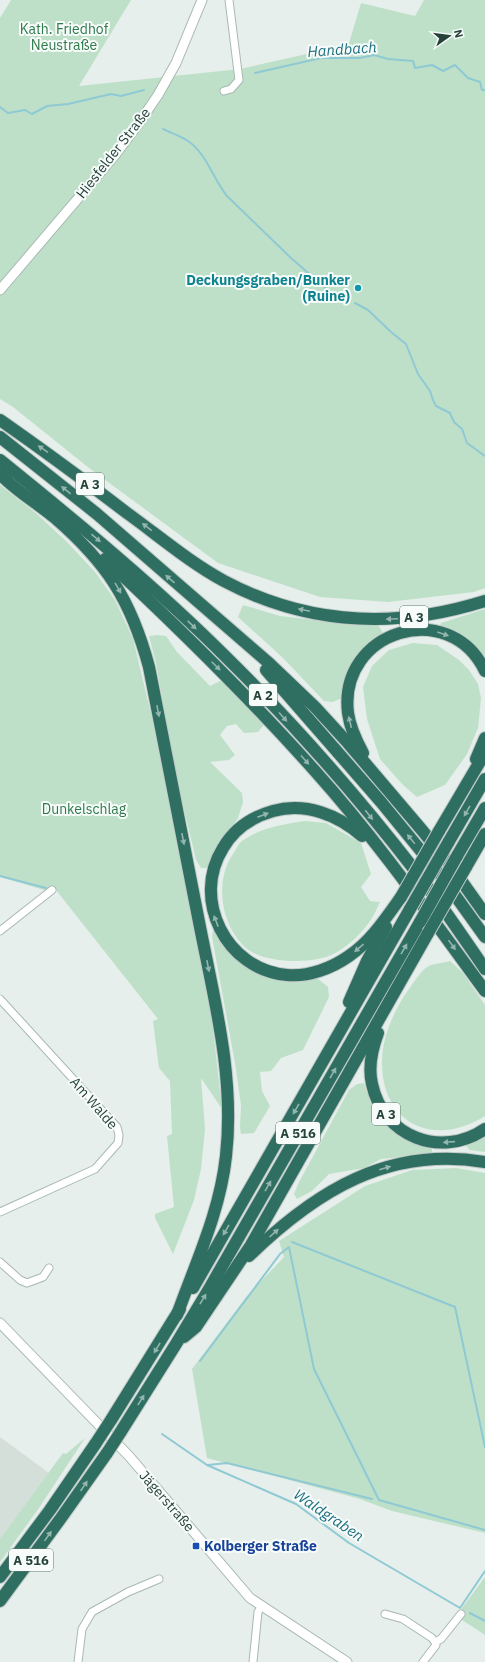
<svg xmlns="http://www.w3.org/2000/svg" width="485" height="1662" viewBox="0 0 485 1662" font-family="'IBM Plex Sans',sans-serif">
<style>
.built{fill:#d4dfda}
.green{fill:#bfe0c8}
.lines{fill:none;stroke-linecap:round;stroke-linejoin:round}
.stream{stroke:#8ec9d4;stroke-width:2}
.minor-casing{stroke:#a8b8b2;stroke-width:9}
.tertiary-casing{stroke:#a8b8b2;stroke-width:11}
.motorway-casing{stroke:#c2cac8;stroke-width:14}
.minor{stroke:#fff;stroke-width:7}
.tertiary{stroke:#fff;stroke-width:9}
.motorway{stroke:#2f6f62;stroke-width:12}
.motorway-bridge-casing{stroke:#c2cac8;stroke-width:14;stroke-linecap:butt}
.motorway-bridge{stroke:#2f6f62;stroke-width:12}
.oneway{fill:#93b5ae}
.culture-dot{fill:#0f9aa8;stroke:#f7fbf9;stroke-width:1.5}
.transit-dot{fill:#1a4fb4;stroke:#f7fbf9;stroke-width:1.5}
.labels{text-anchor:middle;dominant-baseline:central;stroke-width:4;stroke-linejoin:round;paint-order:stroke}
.shield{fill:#f7fbf9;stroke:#637a73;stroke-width:1}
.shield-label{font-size:13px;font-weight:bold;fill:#24423a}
.park-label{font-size:14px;fill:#2d7a4b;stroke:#f7fbf9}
.street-label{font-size:14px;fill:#24423a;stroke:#f7fbf9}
.culture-label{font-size:14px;font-weight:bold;fill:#0d838f;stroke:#f7fbf9;text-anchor:end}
.transit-label{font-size:14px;font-weight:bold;fill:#164399;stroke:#f7fbf9;text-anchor:start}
.water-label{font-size:15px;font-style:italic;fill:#1c6f80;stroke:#f7fbf9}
</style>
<rect width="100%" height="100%" fill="#e6efeb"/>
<!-- built -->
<path class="built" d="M0,1437L49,1473L0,1539Z"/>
<!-- green -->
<g class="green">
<path d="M11,0H131L79,86L240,69L311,53H346L361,3L415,16L424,0H485V588L474,592L388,602L320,597L218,563L89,468L13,407L0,399V18Z"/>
<path d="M0,485L37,514L68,543L95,572L115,600L133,639L152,718L202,968L212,1019L222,1109L201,1078L205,1129L201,1169L194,1200L173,1254L155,1218V1214L174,1207L167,1136L172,1134L170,1081L159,1068L153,1021L158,1019L56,890L51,892L0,877Z"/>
<path d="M243,605L280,616L332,622L377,623L383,633L359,652L344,684L342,698L333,702L324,701L283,658L238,617Z"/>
<path d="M485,609V659L467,641L440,626L441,623Z"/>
<path d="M157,635L166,636L177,652L210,686L222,680L264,725L258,732L244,733L236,724L227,726L220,735L235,755L229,760L210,762L242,793L243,802L238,818L216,849L208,868H201L196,860L175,771L156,663L149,636Z"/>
<path d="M413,643L437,645L459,660L469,670L478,684L481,698L478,728L467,754L445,785L417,797L402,784L380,759L367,719L363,687L372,666L389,650Z"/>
<path d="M305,821L326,823L361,843L371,874L361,887L370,901L380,902C377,908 374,916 370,921C362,933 349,945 337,952C317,965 264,964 246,948C221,926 214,881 233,854C236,850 238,844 242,841C260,828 283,824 305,821Z"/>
<path d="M213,930C228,957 255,977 286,981C295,982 307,979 317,978L328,987L329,997L303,1050L281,1058L271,1071L260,1072L262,1091L270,1106L254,1133L241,1134L240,1127L241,1105L235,1063L212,937Z"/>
<path d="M450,961L463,973L485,1005V1116C433,1149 380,1123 382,1059C383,1035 395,1008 409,989C414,982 421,970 429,966C435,963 443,963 450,961Z"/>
<path d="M364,1083C377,1127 390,1134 432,1147V1154L381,1159L364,1168L329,1174L312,1191L297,1199L294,1194L299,1182L349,1090L357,1084Z"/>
<path d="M485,1136V1152L470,1150L466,1146Z"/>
<path d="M456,1168L485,1173V1533L392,1511L360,1499L207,1458L192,1369L246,1297L284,1257L279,1241L365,1186L412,1170Z"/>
<path d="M85,1438L39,1508L0,1562V1539L63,1453L66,1454Z"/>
<path d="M485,1577V1635L456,1616Z"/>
</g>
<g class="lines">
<!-- stream -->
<g class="stream">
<path d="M255,73L321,58H360L374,55L388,59L413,61L415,68L432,65L443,71L455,65L468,78L480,82L482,90H485"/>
<path d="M0,107L8,113L25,110L32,114L47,106L68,104L111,94L121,96L144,90"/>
<path d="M163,129C171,133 181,136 188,141C207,154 213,179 227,196L291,258L330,292"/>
<path d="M355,303L368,310L391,332L406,344L418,374L430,391L433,400L436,406L450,413L454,422L462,429L467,443L485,456"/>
<path d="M0,876L46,888"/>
<path d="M292,1242L455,1307L485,1447"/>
<path d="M200,1361L280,1254L289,1247L314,1369L379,1500L485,1530"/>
<path d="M162,1434L207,1465L296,1504L349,1543L460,1608L485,1571"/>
<path d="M208,1465L227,1463L372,1499"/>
<path d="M470,1613L485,1621"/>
</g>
<!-- minor casing -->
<g class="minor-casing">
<g id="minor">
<path d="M224,91L231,89L239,80L229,0"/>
<path d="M0,931L52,890"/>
<path d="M0,999L117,1127L119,1135L118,1143L95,1169L0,1212"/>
<path d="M0,1262L20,1280L27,1283L43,1277L49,1268"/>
<path d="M385,1614L403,1619L432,1638L435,1642"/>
<path d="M78,1662L82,1629L92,1612L128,1592L159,1579"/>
<path d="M253,1662L258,1612L261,1607"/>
<path d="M423,1662L436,1645L435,1642L441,1639L461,1614"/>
</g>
</g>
<!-- tertiary casing -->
<g class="tertiary-casing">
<g id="tertiary">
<path d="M0,290L115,155L141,120L158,95L176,63L202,0"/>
<path d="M0,1323L129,1456L250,1598L347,1662"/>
</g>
</g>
<!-- motorway casing -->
<g class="motorway-casing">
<g id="motorway">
<path d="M0,420C43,450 85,481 127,513C159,536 189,562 224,581C307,625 396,629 485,601"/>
<path d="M0,437L97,514L270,664L315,707L348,743L421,829L448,862L485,914"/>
<path d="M0,460C78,523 156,587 227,658C295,725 359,798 417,873C441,904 463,937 485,969"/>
<path d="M0,474C16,491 37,503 55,518C107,563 131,600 149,667C166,752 182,837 199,922C214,999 235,1077 226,1156C220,1212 196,1262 177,1315"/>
<path d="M105,559C178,627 249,697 315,771C377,840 430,916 485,991"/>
<path d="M266,670L381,802L439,873L485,937"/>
<path d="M363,753C356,740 350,728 348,713C338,630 450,597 485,671"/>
<path d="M476,759L485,738"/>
<path d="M439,831L485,753"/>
<path d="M362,836C338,815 306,802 273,811C252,817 234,829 223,848C191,899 226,970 287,975C309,977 332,968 349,956C371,941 386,918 401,897"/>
<path d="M448,843L485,779"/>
<path d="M457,856L485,808"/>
<path d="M466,867L485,834"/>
<path d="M349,1002L367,961L386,927"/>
<path d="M378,1033C372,1049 368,1067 372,1084C383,1137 441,1159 485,1129"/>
<path d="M249,1256C316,1191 388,1146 485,1162"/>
<path d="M193,1288L410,909"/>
<path d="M184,1337L196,1327L251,1245L428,933"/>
<path d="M111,1420L180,1309"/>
<path d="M120,1433L176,1344L209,1289L420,922"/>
<path d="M0,1577L50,1510L96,1443"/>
<path d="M0,1601L61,1518L107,1453"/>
</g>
</g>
<!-- minor -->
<use href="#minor" class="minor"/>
<!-- tertiary -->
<use href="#tertiary" class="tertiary"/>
<!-- motorway -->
<use href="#motorway" class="motorway"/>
<!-- motorway-bridge casing -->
<g class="motorway-bridge-casing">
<g id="motorway-bridge">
<path d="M401,897L439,831"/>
<path d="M410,909L448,843"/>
<path d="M420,922L457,856"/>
<path d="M428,933L466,867"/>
<path d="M96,1443L111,1420"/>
<path d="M107,1453L120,1433"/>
</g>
</g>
<!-- motorway-bridge -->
<use href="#motorway-bridge" class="motorway-bridge"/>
</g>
<!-- one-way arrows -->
<defs><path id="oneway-solid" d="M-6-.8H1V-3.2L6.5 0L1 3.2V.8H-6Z"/></defs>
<g class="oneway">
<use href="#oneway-solid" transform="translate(43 449) rotate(-146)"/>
<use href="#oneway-solid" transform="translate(66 490) rotate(-141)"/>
<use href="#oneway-solid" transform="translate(147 527) rotate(-143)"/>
<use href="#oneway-solid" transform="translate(96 538) rotate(40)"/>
<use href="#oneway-solid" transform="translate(170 579) rotate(-139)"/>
<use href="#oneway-solid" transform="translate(118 588) rotate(60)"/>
<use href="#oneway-solid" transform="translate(304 610) rotate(-168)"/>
<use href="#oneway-solid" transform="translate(392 619) rotate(178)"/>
<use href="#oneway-solid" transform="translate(192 625) rotate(44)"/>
<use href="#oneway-solid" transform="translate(443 634) rotate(19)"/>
<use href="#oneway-solid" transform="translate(216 666) rotate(45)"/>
<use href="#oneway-solid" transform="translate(158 711) rotate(79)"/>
<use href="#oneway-solid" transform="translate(283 717) rotate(48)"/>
<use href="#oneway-solid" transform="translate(350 722) rotate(-103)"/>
<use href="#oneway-solid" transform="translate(305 760) rotate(48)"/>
<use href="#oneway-solid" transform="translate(467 811) rotate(120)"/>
<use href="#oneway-solid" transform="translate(263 815) rotate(-21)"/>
<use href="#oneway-solid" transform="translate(369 815) rotate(51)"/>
<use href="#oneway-solid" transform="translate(183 839) rotate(79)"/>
<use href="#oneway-solid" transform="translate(411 839) rotate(-129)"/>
<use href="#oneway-solid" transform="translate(216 921) rotate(-111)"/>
<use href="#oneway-solid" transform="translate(452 945) rotate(54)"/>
<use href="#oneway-solid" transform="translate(359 948) rotate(139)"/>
<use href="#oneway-solid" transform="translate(404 949) rotate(-60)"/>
<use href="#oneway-solid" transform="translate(208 966) rotate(79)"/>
<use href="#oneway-solid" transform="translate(333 1073) rotate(-60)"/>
<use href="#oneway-solid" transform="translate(296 1109) rotate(120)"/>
<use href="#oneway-solid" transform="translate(449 1142) rotate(176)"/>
<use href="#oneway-solid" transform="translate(385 1168) rotate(-16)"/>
<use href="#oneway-solid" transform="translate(268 1186) rotate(-60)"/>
<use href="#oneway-solid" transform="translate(226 1230) rotate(120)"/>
<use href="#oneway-solid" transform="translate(274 1233) rotate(-42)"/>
<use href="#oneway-solid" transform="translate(203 1299) rotate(-59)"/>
<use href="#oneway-solid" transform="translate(157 1348) rotate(121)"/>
<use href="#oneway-solid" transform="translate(141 1400) rotate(-58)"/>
<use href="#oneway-solid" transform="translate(84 1486) rotate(-56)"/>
<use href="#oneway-solid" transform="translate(48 1536) rotate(-54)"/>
</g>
<!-- markers -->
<circle class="culture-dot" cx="358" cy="288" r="4"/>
<rect class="transit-dot" x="192" y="1542" width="8" height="8" rx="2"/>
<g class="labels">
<!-- shield labels -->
<g class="shield">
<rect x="76" y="473" width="28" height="22" rx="3"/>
<rect x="400" y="606" width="28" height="22" rx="3"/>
<rect x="249" y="684" width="28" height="22" rx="3"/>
<rect x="372" y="1103" width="28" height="22" rx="3"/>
<rect x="276" y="1122" width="44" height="22" rx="3"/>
<rect x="9" y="1549" width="44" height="22" rx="3"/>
</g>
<g class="shield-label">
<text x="90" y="484">A 3</text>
<text x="414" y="617">A 3</text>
<text x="263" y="695">A 2</text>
<text x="386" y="1114">A 3</text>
<text x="298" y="1133">A 516</text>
<text x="31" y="1560">A 516</text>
</g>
<!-- park labels -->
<g class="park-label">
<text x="64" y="29">Kath. Friedhof<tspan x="64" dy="16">Neustraße</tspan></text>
<text x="84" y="809">Dunkelschlag</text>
</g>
<!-- street labels -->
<g class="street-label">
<text transform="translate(113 153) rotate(-52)">Hiesfelder Straße</text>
<text transform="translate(94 1103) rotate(49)">Am Walde</text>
<text transform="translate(167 1501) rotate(49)">Jägerstraße</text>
</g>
<!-- culture labels -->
<g class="culture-label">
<text x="350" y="280">Deckungsgraben/Bunker<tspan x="350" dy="16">(Ruine)</tspan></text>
</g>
<!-- transit labels -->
<g class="transit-label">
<text x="204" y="1546">Kolberger Straße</text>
</g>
<!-- water labels -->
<g class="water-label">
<text transform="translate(342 49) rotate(-4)">Handbach</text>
<text transform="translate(329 1515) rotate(34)">Waldgraben</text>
</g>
</g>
<!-- north arrow -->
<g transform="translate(449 36) rotate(76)" stroke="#f7fbf9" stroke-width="3" paint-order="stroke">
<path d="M0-3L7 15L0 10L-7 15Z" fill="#24423a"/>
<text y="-6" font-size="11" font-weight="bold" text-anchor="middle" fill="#24423a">N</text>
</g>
</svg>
